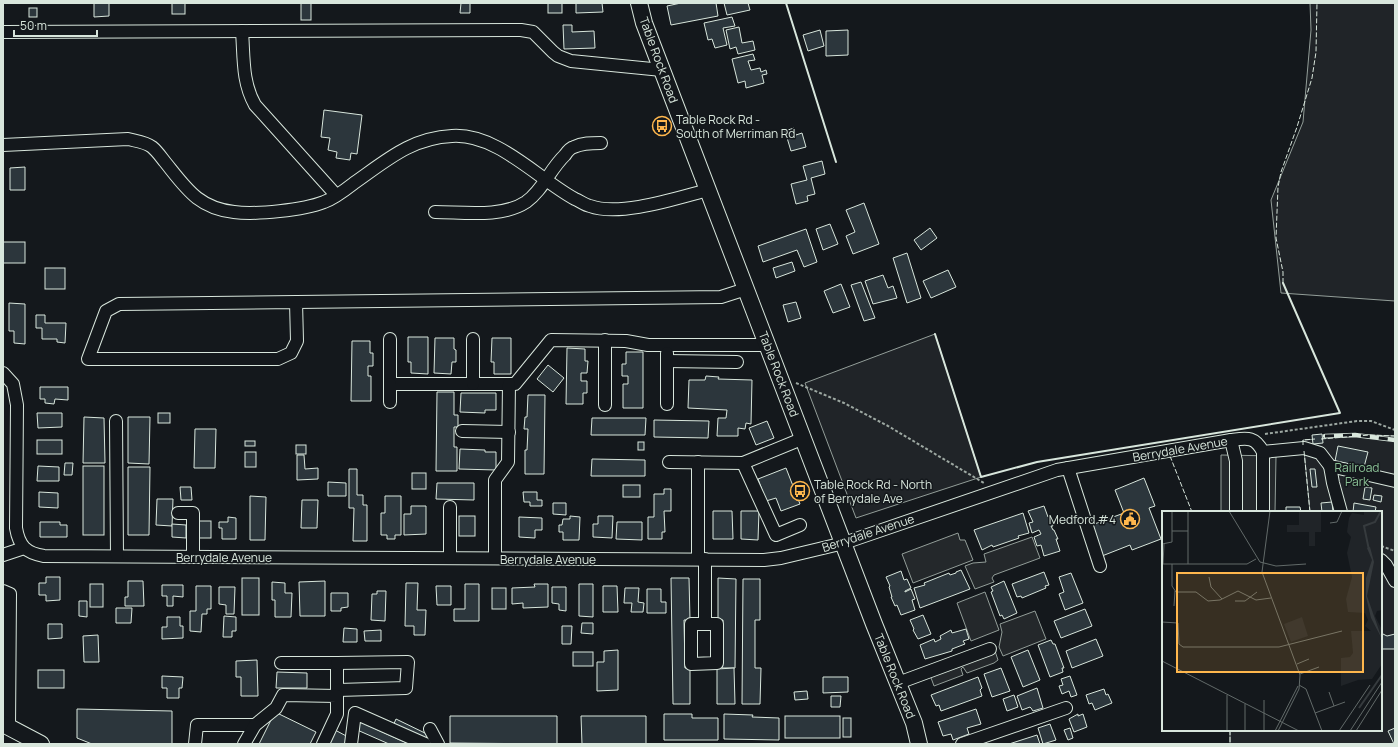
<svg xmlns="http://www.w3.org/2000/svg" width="1398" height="747" viewBox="0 0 1398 747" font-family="Manrope,sans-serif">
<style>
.green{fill:#202428;stroke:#939e99}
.parking{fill:#24282b;stroke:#939e99}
.building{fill:#2c363c;stroke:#d8e6dc}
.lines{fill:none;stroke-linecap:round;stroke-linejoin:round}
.minor-casing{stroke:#d8e6dc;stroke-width:14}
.major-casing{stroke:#d8e6dc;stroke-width:18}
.path{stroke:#9da8a2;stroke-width:2;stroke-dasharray:3 2;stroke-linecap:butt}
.minor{stroke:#14181c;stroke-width:12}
.major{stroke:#14181c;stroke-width:16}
.rail-casing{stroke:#d8e6dc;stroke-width:4.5}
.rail{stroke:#14181c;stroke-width:3;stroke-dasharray:9;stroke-linecap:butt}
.fence{stroke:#d8e6dc;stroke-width:1;stroke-dasharray:5 2;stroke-linecap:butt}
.wall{stroke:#d8e6dc;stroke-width:2}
.labels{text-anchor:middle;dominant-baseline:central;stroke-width:3;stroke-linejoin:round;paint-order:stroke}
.street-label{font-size:12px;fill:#d8e6dc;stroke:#14181c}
.poi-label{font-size:12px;fill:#d8e6dc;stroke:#14181c;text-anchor:start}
.park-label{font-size:12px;fill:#8ac095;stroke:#14181c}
.inset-river{fill:none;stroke:#363b3e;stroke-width:2}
.inset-road{fill:none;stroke:#626a69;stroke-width:1}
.view{fill:#ffb74d;fill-opacity:0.15;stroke:#ffb74d;stroke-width:2}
.inset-edge{fill:none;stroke:#d8e6dc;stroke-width:2}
</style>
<rect width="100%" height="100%" fill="#14181c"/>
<!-- green -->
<g class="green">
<path d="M1310,3H1395V301L1281,293L1271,200L1303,122L1311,30Z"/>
<path d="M935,334L981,477L856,518L805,383Z"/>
<path d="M1370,435L1395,436V744H1230V730H1381V512H1310L1303,440Z"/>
</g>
<!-- parking -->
<g class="parking">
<path d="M1221,455L1276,456L1275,512H1221Z"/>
<path d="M958,533L960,540H965L973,560L913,583L902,554Z"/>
<path d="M1032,537L1040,558L994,575L992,578L994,582L975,589L965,566L973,563L986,562L984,554Z"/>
<path d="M985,592L999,630L971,641L957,603Z"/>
<path d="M1035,611L1046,639L1003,656L999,647L1002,632L1000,624Z"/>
<path d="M995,651L998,660L994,663L967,673L963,667L961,669L963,675L934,686L930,675Z"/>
</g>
<!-- building -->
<g class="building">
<path d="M94,3H109V16L94,17Z"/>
<rect x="172" y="3" width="13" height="11"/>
<rect x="301" y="3" width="10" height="17"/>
<path d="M461,3H470V13H460Z"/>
<rect x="548" y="3" width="14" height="10"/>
<path d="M576,3H602L603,12L576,13Z"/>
<path d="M681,3H716L718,16L671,25L667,6Z"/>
<path d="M724,3H748L750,10L727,15Z"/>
<rect x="29" y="8" width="8" height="9"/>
<path d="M732,17L735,26L723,28L727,45L715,48L712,39L708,40L704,23Z"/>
<path d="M563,25H572V32L594,31L595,48L564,49Z"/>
<path d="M739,27L742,43L753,41L755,50L738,54L736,47L730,49L726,30Z"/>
<path d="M820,30L824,46L808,51L803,35Z"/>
<path d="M848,30V55L826,56V31Z"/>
<path d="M753,54L755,60L748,61L751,70L760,68L761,72L766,70L767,74L762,75L764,83L746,88L745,81L738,83L732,59Z"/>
<path d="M324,110L362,115L357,154L351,153L350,160L336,158L337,152L328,150L330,138L321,137Z"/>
<path d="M794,128L796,135L802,133L806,147L791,151L785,131Z"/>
<path d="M822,161L825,174L811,178L815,194L807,196L808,201L796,204L791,184L807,180L803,166Z"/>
<path d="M25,167V190H10V168Z"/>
<path d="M864,203L879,244L853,254L846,236L855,232L846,210Z"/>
<path d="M830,224L838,244L823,250L816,229Z"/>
<path d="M930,228L937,238L921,250L914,240Z"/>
<path d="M806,229L817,262L804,267L797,250L763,262L758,246Z"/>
<rect x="3" y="242" width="22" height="21"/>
<path d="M907,253L921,298L907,303L893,258Z"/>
<path d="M792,262L795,271L776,278L773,268Z"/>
<rect x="45" y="268" width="20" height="21"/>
<path d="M948,270L956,287L931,298L923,281Z"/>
<path d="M883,275L888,288L893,286L897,298L873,304L865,281Z"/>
<path d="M861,282L875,318L864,321L851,285Z"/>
<path d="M841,284L850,307L833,313L824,291Z"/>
<path d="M796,302L801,318L788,322L783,305Z"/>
<path d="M9,303L25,304V344L14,343V331H9Z"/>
<path d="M36,315H45V323H66L65,343L57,342V339H42V328H36Z"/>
<path d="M408,337H428V374L411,373V362H408Z"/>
<path d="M435,338H454V349L456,350V362H452L451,374L434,373Z"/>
<path d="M492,338H511V374H494V362H491Z"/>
<path d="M352,341H370V353H373V366H368V376H371V401H351Z"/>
<path d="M567,348L585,349V361H588L587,373H581V381H587V393H583V404H566Z"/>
<path d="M626,352H643V408H623V384H628V376H622V364H626Z"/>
<path d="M548,365L564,378L553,392L537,379Z"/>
<path d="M706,376L719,377L718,379L752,380L751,424L746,423L745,429L738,428V436H717L718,418H726L727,410L688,408L689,380H705Z"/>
<path d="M40,387H68V400L55,399L54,404L45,403V399H40Z"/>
<path d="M437,392H454V415H458V427H454V447H457V471H436Z"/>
<path d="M461,393H496V410H485V413L460,412Z"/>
<path d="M528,395H545L544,474H525V450H527L528,429H524L525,417H527Z"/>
<path d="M37,413H62V427L38,428Z"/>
<rect x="158" y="413" width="12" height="10"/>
<path d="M84,417L104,418L105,463H83Z"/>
<path d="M128,417H150L149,464L128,463Z"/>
<path d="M592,418H646L645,435H591Z"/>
<path d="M654,420L709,421L708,438L654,437Z"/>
<path d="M767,421L774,438L756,445L749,428Z"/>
<path d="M195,429H216L215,468H194Z"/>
<path d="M1322,434L1323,443L1313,444L1312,435Z"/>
<rect x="37" y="440" width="25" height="14"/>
<rect x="245" y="441" width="10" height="5"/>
<rect x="638" y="442" width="6" height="8"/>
<rect x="296" y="445" width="10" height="9"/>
<path d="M1338,446L1368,452L1364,467L1335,461Z"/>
<path d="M460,449L485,450V452H496V470L459,469Z"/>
<rect x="245" y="452" width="11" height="15"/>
<path d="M297,455H304L305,469L318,468V479L297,480Z"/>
<path d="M592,459L645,460V476H591Z"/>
<path d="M65,463H73L72,475H64Z"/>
<path d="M38,466L59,467V481H37Z"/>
<rect x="83" y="466" width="21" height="69"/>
<path d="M128,467H150L149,535H128Z"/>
<path d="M786,468L800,504L781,511L776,498L766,501L758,479Z"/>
<path d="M349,469H357V495H363V505H367V541H353L354,508H349Z"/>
<path d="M1310,469H1315L1317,487H1312Z"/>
<rect x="412" y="473" width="14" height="16"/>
<path d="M1144,478L1155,506L1149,508L1161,539L1132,550L1130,545L1102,556L1089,526L1124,513L1115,490Z"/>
<path d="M328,482L346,483V496H328Z"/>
<path d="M437,483H474V500L436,499Z"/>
<rect x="623" y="485" width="17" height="12"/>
<path d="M180,487H191L192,500H181Z"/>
<path d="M1365,487L1372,488L1370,500L1363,499Z"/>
<path d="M664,489H671V511H664L665,532H662V539H648V517H654V494H664Z"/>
<path d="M39,492L58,493V508L39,507Z"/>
<path d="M523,492H537V500H542V506H530V502H524Z"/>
<path d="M1374,495L1382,496L1381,502L1373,500Z"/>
<path d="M250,496L266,497L265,540H250Z"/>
<path d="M385,496H401V535H395V539H387V535H381V513H385Z"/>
<path d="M157,499H173L172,526L156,525Z"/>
<path d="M302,500H318L317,528H301Z"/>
<path d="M1332,502L1333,512H1322L1321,503Z"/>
<path d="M553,503H566V515L553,514Z"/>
<path d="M1354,503L1376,507L1375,512H1353Z"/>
<path d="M411,506H426V534L404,535V514H411Z"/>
<path d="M1044,506L1048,517L1050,516L1053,526H1051L1053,530H1054L1058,539H1056L1060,551L1044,556L1041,545L1037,546L1034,537L1041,534L1039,530L1032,533L1029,523L1033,522L1028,511Z"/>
<path d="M1286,507H1300L1301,512H1286Z"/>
<path d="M713,511H732L733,539H713Z"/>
<path d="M741,511H759L758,540L741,539Z"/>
<path d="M1023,513L1029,533L1018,536L1019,538L993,547L992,545L982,550L974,530Z"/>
<rect x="459" y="516" width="16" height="20"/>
<path d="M570,516L580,517L579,540H563V532H559V525H562L563,519H570Z"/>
<path d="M598,516H613L612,538L593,537V524H598Z"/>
<path d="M228,517L236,518V539H222V528H219V522H228Z"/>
<path d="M519,517L542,518V530H535V538L519,537Z"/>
<rect x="197" y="521" width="14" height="17"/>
<path d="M40,522H60V525H67V537H40Z"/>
<path d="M617,522H642V540L616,539Z"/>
<path d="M172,524L186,525V538L172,537Z"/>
<path d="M961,570L970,589L920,608L914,588L925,585L924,583L949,573L950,575L956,573V572Z"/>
<path d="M901,571L904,580L907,579L911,588L905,591V592L911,589L915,599L912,600L915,610L901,615L897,605L895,606L891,597H892L889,587L890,586L886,577Z"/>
<path d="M1044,572L1049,585L1045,586L1046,588L1022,598L1021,596L1017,597L1012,584Z"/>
<path d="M1071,573L1083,603L1065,610L1059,594L1064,592L1059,577Z"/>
<path d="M46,577H60V600L46,601V595H39V583H46Z"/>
<rect x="242" y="578" width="17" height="37"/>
<path d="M671,578H689L690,620H684L685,668H690V704H673Z"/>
<path d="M718,578L736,579L735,668H722L723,620H718Z"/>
<path d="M743,579H760V620H755V668H761L760,704H742Z"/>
<path d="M128,581H143L144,606H125V597H128Z"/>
<path d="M325,581V616H300L299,582Z"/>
<path d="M1004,581L1017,613L1004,619L1002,615L1000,616L991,592L993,591L991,587Z"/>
<path d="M272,582L285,583V593H292L291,617H275V600H272Z"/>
<path d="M406,583H418L417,610H426L425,635H414V626H405Z"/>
<rect x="90" y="584" width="13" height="23"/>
<path d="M465,584H479V621H454V609H465Z"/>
<path d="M534,584H548V607L523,608V603L512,604V588L535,587Z"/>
<path d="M579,584H593V617L579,616Z"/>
<path d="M162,585H183V597L173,596V606H167V596H162Z"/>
<path d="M196,586H211V609H207V614H202L201,632L190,631V611H196Z"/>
<path d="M436,586H451V605H437Z"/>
<path d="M603,586H617L618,612H603Z"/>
<path d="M219,587H235L234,614H226V605L219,604Z"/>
<path d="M552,587H566V611L559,610V604L552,603Z"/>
<rect x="492" y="588" width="14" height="21"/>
<path d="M625,588H639L638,602L644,603L643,612H631L632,603H624Z"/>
<path d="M647,589H661V602H666V613H647Z"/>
<path d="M377,591H386L385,621L371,620L372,594H377Z"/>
<path d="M331,593H348V607L341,608V611H331Z"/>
<path d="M79,601H87V617L79,616Z"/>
<path d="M116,608H132L131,623H116Z"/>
<path d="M1085,609L1092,626L1061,638L1054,621Z"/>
<path d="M923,615L931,634L918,639L913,630L914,629L910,620Z"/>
<path d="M224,616L236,617V631H232V637H223Z"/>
<path d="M167,617H180V626H183V638L162,639V627H167Z"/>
<path d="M582,623H593V634L581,633Z"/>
<path d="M48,624H62V638L48,639Z"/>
<path d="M562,626H572L571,644H562Z"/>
<path d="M344,628L357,629V642H343Z"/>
<path d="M966,629L969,639L963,641L965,644L952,649V651L925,659L920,645L934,639L935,642L941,639L940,636L951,630L952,633Z"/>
<path d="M381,630V641H365L364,631Z"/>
<path d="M1381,633L1387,636L1395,634V649H1382Z"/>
<path d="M98,635L99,662H84L83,636Z"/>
<path d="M1096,639L1103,656L1072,668L1066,651Z"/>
<path d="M1051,640L1053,644H1055L1064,668H1062L1063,672L1050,677L1038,645Z"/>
<path d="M618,650V690L597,691V662H604V651Z"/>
<path d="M1028,650L1040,680L1023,687L1011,657Z"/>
<rect x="573" y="652" width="20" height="14"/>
<path d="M257,660L258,696H241V677H236V661Z"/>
<path d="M734,668L735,704H717V669Z"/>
<path d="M1001,668L1010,691L992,697L984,674Z"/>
<rect x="38" y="670" width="26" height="18"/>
<path d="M277,672L307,673V688H276Z"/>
<path d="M162,676L183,677L182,688H179V698H167V688H162Z"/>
<path d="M1070,676L1077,695L1071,697L1069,691L1062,694L1059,686L1063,685L1061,679Z"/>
<path d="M823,677H848V692L823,693Z"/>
<path d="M978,677L982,688L980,690L982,696L941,711L939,705L936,706L931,695Z"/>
<path d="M1037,688L1043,708L1033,711L1031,708L1030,707L1022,710L1017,696Z"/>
<path d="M1104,689L1106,695L1108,694L1112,703L1095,710L1092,703L1089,704L1086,695Z"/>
<path d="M807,691L808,699L795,700L794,692Z"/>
<path d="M1014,695L1018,707L1007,711L1003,699Z"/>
<path d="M831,696H841L840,707H831Z"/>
<path d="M77,709L172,711V744H92L77,738Z"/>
<path d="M976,709L981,724L967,728L969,734L953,740L951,734L943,736L938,722Z"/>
<path d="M275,712L316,732L310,744H259Z"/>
<path d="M664,714H692V718H718V740H664Z"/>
<path d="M724,714L753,715L752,717L779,718V740L724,739Z"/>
<path d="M1078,714V716L1083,714L1087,727L1074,732L1069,719Z"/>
<path d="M450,716H557V744L450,743Z"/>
<path d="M581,716H646V744H582Z"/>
<rect x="785" y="716" width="55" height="22"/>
<rect x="843" y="718" width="8" height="19"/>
<path d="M396,719L429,735L426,741L393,726Z"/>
<path d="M358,721L409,744H389L355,729Z"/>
<path d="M1050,724L1056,740L1043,744L1038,728Z"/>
<path d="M1070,728L1073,738L1068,740L1064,730Z"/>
<path d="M1395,728V744H1394L1388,731Z"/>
<path d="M335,730L350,738L347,744H328Z"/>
<path d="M1037,735L1040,744H1009Z"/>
</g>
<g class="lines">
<!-- minor casing -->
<g class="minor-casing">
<g id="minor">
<path d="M242,31C244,58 242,82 255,105L336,195"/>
<path d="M3,32L521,30L533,32L553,52L558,56L571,61L662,70"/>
<path d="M3,145L128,139C136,141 146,142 152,147C157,151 161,157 165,162C186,188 198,208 234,212C255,215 304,210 324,202C335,198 345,190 354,183C387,160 411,138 452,136C497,133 538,179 575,199C580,201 585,205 590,206C620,217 677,198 708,190"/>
<path d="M435,212C463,212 502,218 526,202C543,190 550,169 565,155C567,152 570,148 574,147C582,143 591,143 601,143"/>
<path d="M296,302L297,341L291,353L278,359H88L106,311L119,304L721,297L746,289"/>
<path d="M390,339V384H515L551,340L626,341L648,345H767"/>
<path d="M473,339V384"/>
<path d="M667,361L737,362"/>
<path d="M3,373L13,384L17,405L16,528C19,546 26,553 44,556L764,560L781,558L844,543L1057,470L1231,440C1247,438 1255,436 1263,452V512"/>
<path d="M390,384V402"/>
<path d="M667,404V353"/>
<path d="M605,405V340"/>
<path d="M116,421L117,556"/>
<path d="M462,431L509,432"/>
<path d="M1231,440L1236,461V512"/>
<path d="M1263,452L1304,448L1320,453L1330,466L1395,481"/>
<path d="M669,462L743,463L804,438"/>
<path d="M698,462V559"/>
<path d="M743,463L776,535L800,525"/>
<path d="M1330,466L1333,483L1341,512"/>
<path d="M1068,468L1100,566"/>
<path d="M450,507V558"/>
<path d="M178,513H193V557"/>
<path d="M3,555L24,548"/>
<path d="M495,558V480L508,462L509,384"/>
<path d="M1381,560L1386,565L1395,581"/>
<path d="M3,591L10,594L9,727"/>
<path d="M705,624H691V664L717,663V624H705V559"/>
<path d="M281,663H337V696"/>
<path d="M337,663L408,662L406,688L338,690"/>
<path d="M898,683L990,649"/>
<path d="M430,729L438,744"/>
<path d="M195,744L197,725H255"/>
<path d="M244,744L255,725L276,708L283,695L337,696V714L323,744"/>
<path d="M351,744L355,713L425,744"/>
<path d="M962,744L1066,708"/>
</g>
</g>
<!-- major casing -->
<g class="major-casing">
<g id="major">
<path d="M639,3L644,23L874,624L914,723L919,744"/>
<path d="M3,724L41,744"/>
</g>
</g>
<!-- path -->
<g class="path">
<path d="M796,383L844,403L888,426L984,483"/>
<path d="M1265,434L1357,421H1371L1395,430"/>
<path d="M1381,546L1395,551"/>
</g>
<!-- minor -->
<use href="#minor" class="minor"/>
<!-- major -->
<use href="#major" class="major"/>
<!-- rail casing -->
<g class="rail-casing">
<path id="rail" d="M1325,436L1355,435L1395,440"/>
</g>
<!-- rail -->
<use href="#rail" class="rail"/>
<!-- fence -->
<g class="fence">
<path d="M1283,283V272L1276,238L1278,187L1281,172L1297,127L1312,78L1316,52L1317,3"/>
<path d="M1321,439L1370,435L1395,436"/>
<path d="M1303,445V440L1315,439"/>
<path d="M1304,451L1310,512"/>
<path d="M1170,456L1192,512"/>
<path d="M1230,730V744"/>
</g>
<!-- wall -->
<g class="wall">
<path d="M786,3L836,162"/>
<path d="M935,334L981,477L1037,462L1340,413L1283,283"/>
</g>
</g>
<!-- icons -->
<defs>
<g id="bus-ring" transform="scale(1)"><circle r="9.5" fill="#14181c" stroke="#ffb74d" stroke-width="1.5"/><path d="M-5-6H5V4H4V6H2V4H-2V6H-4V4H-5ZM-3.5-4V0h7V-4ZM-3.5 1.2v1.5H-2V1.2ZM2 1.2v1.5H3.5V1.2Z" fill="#ffb74d"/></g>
<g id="civic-ring" transform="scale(1)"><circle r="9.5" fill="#14181c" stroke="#ffb74d" stroke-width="1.5"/><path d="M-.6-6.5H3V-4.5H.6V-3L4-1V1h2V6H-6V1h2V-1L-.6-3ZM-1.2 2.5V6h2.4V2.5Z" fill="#ffb74d"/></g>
</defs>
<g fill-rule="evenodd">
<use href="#bus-ring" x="662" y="126"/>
<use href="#bus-ring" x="800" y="491"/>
<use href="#civic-ring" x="1130" y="519"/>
</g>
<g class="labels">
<!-- street labels -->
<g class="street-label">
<text transform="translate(659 60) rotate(70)">Table Rock Road</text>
<text transform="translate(779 374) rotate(69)">Table Rock Road</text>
<text transform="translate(1180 449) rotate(-10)">Berrydale Avenue</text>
<text transform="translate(868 533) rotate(-18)">Berrydale Avenue</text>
<text x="224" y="557">Berrydale Avenue</text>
<text x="548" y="559">Berrydale Avenue</text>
<text transform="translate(895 676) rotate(68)">Table Rock Road</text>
</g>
<!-- poi labels -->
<g class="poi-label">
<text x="676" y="119">Table Rock Rd -<tspan x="676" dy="14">South of Merriman Rd</tspan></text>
<text x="814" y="484">Table Rock Rd - North<tspan x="814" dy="14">of Berrydale Ave</tspan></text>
<text x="1116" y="519" text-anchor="end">Medford #4</text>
</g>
<!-- park labels -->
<g class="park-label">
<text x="1357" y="467">Railroad<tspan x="1357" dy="14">Park</tspan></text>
</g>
</g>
<!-- overview -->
<g transform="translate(1162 511)">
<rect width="220" height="220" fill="#14181c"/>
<path d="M137,0H159V21H153V35H147V21H125V14H137ZM202,0H220V99L215,100L213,105L220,119V153L210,168L196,169L179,175V147L188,146L191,142L189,120H209L203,115L206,109L203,102L186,101L184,88L190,66L185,42L189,26L185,21L187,7L190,2L202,4ZM140,106L146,125L129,131L122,113Z" fill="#202428"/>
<path d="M208,36L212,51L205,85L220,128L209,107L204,86V67L210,49L205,37Z" fill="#363b3e"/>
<path class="inset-river" d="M207,39L202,15L213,11L219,0M197,197L220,164"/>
<path class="inset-road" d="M67,0L98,51L114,55L144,53M108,0L100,61L138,164L137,178L116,220M168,12L175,11L180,0M10,20H26M0,33L10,31V0M0,53H85L94,48M1,53L2,33M10,53V75L14,81H34L46,90L58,89L76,80L94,89L109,87M26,53V0M47,66L49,76L60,88M73,90H83L95,81M12,95L13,80M0,111L16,112L17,133L21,136H117L180,120M0,150L137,220M135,153L147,148M138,163L157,156M137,174L144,178L160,220M167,181L172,195M83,193V220M153,202L183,191M65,220V184M102,220V189M113,220L136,175M177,220L208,174M188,220L220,171M194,220L220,179"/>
<path class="view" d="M15,62H201V161H15Z"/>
<rect width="220" height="220" class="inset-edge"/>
</g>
<!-- border -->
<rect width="1398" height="747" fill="none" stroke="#d8e6dc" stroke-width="8"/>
<!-- scale -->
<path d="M14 30v6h83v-6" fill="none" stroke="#d8e6dc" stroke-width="2"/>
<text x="20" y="30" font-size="12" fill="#d8e6dc" stroke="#14181c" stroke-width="3" paint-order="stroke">50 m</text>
</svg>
